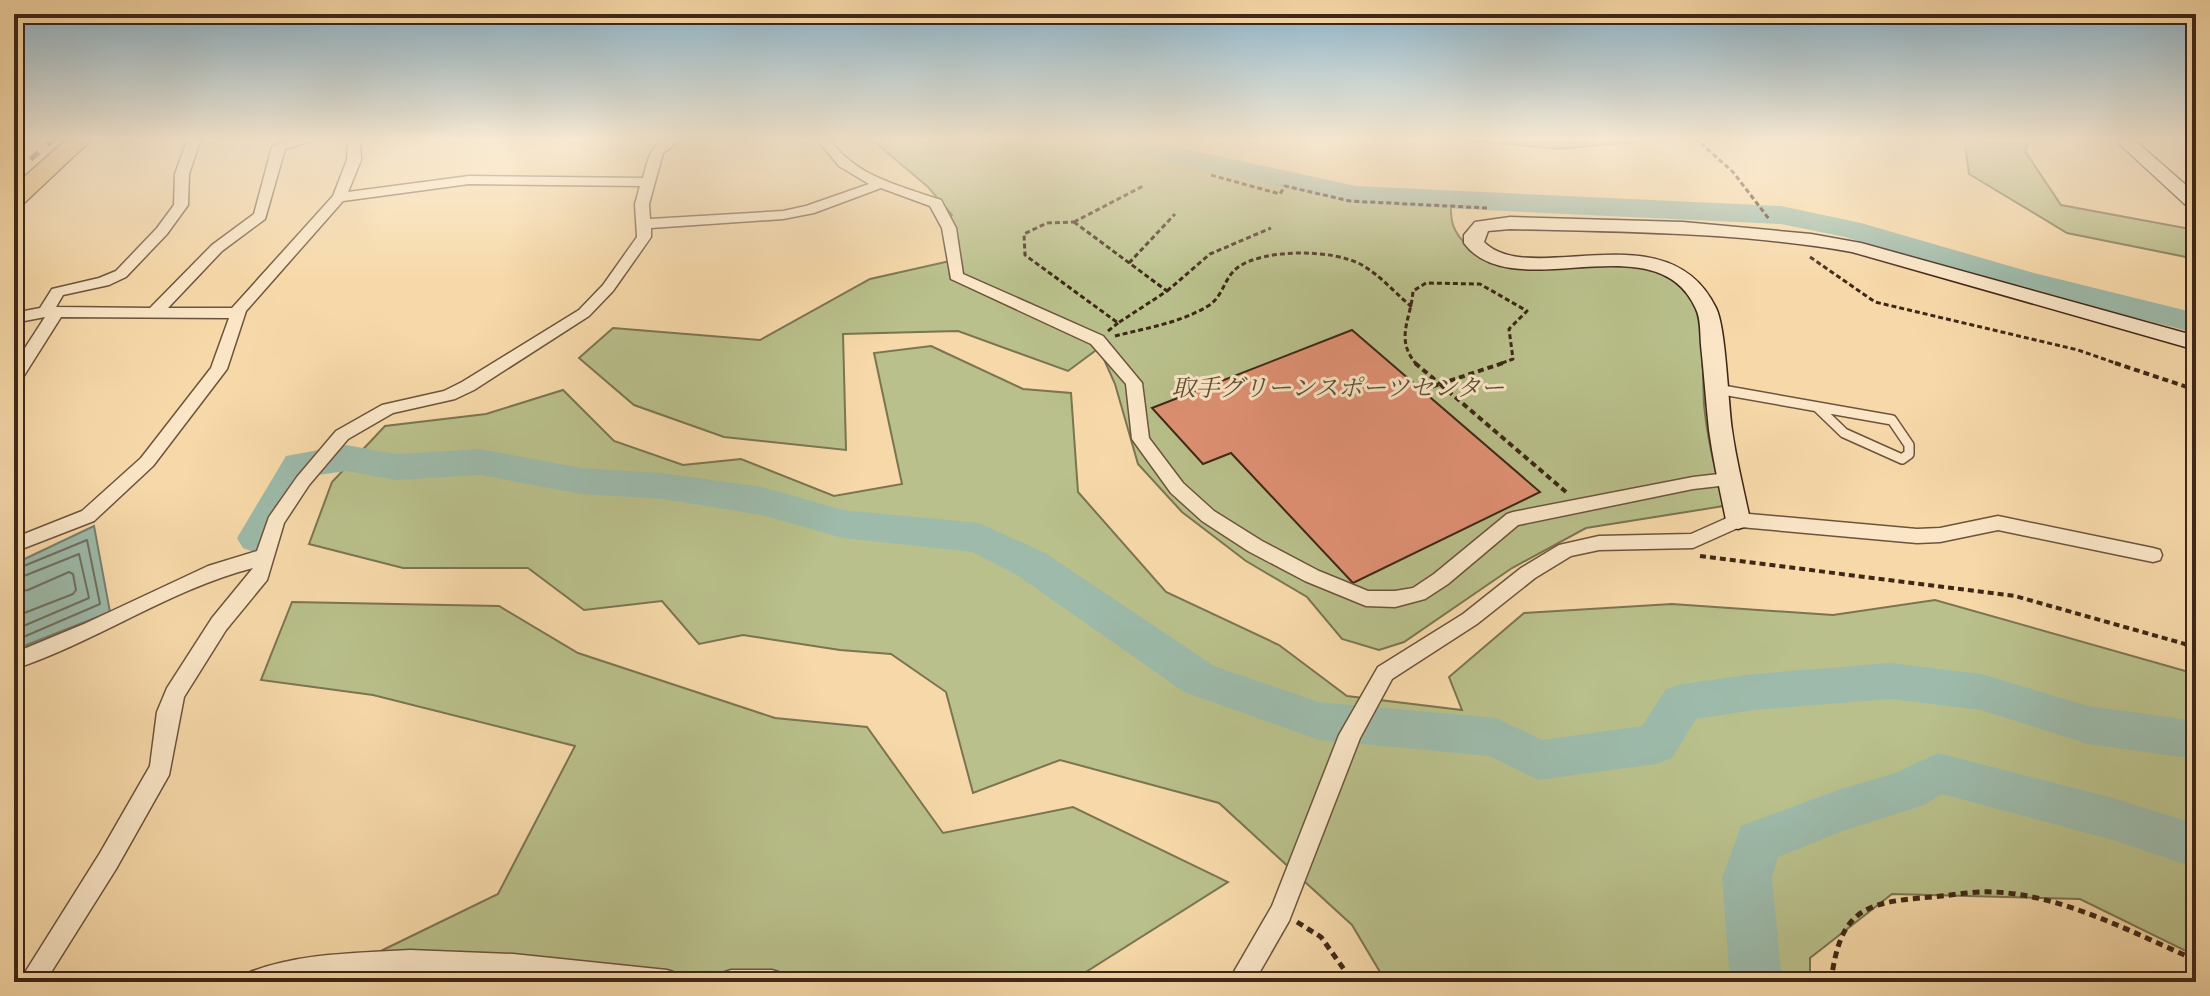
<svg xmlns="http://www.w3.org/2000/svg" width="2210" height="996" viewBox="0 0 2210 996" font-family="'IM FELL English','Noto Serif JP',serif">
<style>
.green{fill:#b9c08b;stroke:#7c7451;stroke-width:2}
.water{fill:#9dbaaa;stroke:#777f6f;stroke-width:2}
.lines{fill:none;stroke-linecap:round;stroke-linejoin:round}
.shore{stroke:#6e7060;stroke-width:2}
.river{fill:#9dbaaa;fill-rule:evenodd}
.building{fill:#e09174;stroke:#3e2717;stroke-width:2}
.lane-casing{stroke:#6c543c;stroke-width:12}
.street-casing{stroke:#6c543c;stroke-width:3}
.secondary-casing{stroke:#3e2717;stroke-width:3}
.highway-casing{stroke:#3e2717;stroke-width:3}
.path-far2{stroke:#3e2717;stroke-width:3;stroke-dasharray:5 3;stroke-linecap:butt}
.path-far1{stroke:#3e2717;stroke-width:4;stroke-dasharray:6 4;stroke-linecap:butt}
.path{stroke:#3e2717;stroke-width:5;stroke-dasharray:7 5;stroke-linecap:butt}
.lane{stroke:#fae6c7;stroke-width:9}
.street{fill:#fae6c7;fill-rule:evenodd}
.secondary{fill:#fae6c7;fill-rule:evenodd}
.highway{fill:#ecbc74;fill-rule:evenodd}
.rail{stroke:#3e2717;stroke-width:5;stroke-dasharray:11 11;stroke-linecap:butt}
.labels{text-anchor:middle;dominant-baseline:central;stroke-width:6;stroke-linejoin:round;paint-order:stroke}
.park-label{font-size:24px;font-style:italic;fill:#5d4d34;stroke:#fae6c7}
</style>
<rect width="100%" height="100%" fill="#f7d9a9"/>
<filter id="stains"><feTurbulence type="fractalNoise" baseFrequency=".0025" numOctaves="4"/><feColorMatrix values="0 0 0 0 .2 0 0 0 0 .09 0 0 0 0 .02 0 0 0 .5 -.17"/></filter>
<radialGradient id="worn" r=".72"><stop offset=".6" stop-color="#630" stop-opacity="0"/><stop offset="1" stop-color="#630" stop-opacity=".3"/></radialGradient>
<!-- green -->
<g class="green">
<path d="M870,138H1113L1343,193L1451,199C1450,221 1452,232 1469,247C1525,297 1633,239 1678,284C1683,289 1694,300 1697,307C1703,322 1703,385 1704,404C1707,439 1716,473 1724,506L1586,528L1512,568L1404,642L1379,650L1342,639L1307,597L1246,561L1182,512L1138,464L1115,384L1099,348L1068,371L958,331L843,334L846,450L724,437L634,405L579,358L613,328L760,340L870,279L950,261L945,220L952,215L928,187Z"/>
<path d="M1446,138H1657L1658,140L1558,149Z"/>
<path d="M1964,138H2030L2025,151L2061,205L2196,230V259L2067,233L1969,174Z"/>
<path d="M931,346L1023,389L1071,393L1078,492L1166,592L1279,645L1347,696L1462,710L1449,677L1524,613L1672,604L1833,615L1935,600L2196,674V956L2080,899L1892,894L1810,958V982H1386L1352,925L1219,803L1060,760L973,793L946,692L891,654L840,650L743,635L699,644L662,601L584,610L528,568H403L309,544L332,482L385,426L486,414L563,390L614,441L683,465L741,459L834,496L902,484L874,353Z"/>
<path d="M292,602L499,606L578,653L775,718L867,727L943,833L1073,807L1228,882L1070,982H317L498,894L575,746L373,695L261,680Z"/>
</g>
<!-- water -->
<path class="water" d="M94,526L110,612L14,650V564Z"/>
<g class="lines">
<!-- shore -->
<g class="shore">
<path d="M14,570L87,540L100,604L14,641"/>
<path d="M14,580L79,554L89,598L14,630"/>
<path d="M14,592L28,590L69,572L73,574L76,590L73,594L14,617"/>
</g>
<!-- river -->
<g class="river">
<path d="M1125,138H1152L1153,142L1356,186L1781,206L1861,223L2034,273L2196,313V333L2013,287L1845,237L1781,224L1356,204L1132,154Z"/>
<path d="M346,445L396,454L481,449L581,468L662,473L762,487L843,510L979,523L1045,553L1214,666L1319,702L1496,718L1542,740L1642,726L1666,689L1682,684L1754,674L1891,663L1981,674L2088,706L2196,721V759L2088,744L1981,710L1891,699L1754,710L1696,719L1672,758L1656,764L1538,780L1489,756L1319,740L1184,692L1017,575L972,552L843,538L762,515L662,499L581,494L481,475L396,480L346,471L311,476L271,548L257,553L243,548L237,538L286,456Z"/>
<path d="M1938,753L2113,798L2196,824V868L2113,840L1942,794L1924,805L1843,831L1778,857L1772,878L1782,982H1730L1722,878L1741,826L1838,790L1895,773Z"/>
</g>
</g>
<!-- building -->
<path class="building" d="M1352,330L1540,492L1353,583L1231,453L1203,464L1152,408Z"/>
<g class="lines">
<!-- lane casing -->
<g class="lane-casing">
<path id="lane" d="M1717,389L1892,420L1909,445V454L1902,459L1844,433L1817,407"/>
</g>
<!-- street casing -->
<g class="street-casing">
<g id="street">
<path d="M188,138H201L189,174L188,205L167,234L126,277L109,285L63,295L56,307L150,308L212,245L254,214L272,147L297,138H320L285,149L265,219L222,251L168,308H232L333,196L347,160L348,138H360L361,160L348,192L469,176L643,178C650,152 652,138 683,138L663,153L649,204L650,219L783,211L806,206L869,184L839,166L816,138H829C854,176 900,186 941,200L956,228L963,274L1103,336L1142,383L1149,438L1183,483L1214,511L1262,541L1319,571L1368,591H1395L1413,588L1434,574L1507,514L1513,512L1693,477L1728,473L1737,479L1728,485L1693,489L1518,525L1448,584L1425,599L1395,607L1366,606L1305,581L1248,551L1202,521L1171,493L1132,439L1126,384L1091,344L951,279L942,228L930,206L881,188L814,213L783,219L651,228V237L613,291L589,316L474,390L455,399L393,413L348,439L309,485L284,523L267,580L226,630L184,697L169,775L116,869L45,982H19L100,853L150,766L157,712L167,688L212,618L253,568C171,589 96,642 14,669V653L84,624L208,566L257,551L269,517L297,477L336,431L382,405L444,391L462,382L579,310L603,285L637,237L635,204L640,186L469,184L343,201L246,311L227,369L153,466L94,521L14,552V538L82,511L141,458L211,368L229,318L61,317L20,382L14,383V365L45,317L14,323V313L40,308L52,289L99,278L116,271L157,228L174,205L175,174Z"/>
<path d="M1738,513L1917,529L1940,528L1998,516L2153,548L2160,550L2162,555L2160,560L2153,562L1998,530L1940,542L1917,543L1740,527L1693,548L1599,550L1571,556L1535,578L1477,624L1392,679L1360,738L1289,921L1254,982H1228L1272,906L1339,735L1378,667L1463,614L1521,568L1559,545L1599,536L1691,534Z"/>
<path d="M410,950L513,954L667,970L676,973L679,982H556L410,974L317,982H245L248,973C297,953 357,953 410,950Z"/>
<path d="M731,970H772L781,973L784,982H719L722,973Z"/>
</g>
</g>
<!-- secondary casing -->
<g class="secondary-casing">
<g id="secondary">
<path d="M2113,138H2132L2196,194V210L2189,208Z"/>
<path d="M1510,217L1683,222L1811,234L1861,243L2196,336V350L1852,252C1739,232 1625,232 1510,229L1488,231L1484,242C1531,289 1668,208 1716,308C1726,328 1728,403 1732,430C1736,460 1744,490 1750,520L1747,526L1738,529L1729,526L1726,520C1720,490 1713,460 1709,430C1706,402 1704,373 1701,345C1700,334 1701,319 1696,309C1657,219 1513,309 1464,243V235L1475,222Z"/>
</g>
</g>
<!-- highway casing -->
<g class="highway-casing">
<path id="highway" d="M68,138H93L23,204L14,206V186Z"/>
</g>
<!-- path-far2 -->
<g class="path-far2">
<path d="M1695,138L1733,172L1769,219"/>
<path d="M1211,175L1280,194L1285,186L1350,201L1487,208"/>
<path d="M1074,222L1145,185"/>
<path d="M1074,222L1167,291L1118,323L1025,255L1024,234L1047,223Z"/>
<path d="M1810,257L1875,302L2078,350L2121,365"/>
<path d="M1129,263L1175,214"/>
<path d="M1167,291L1210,254L1271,228"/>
<path d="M1108,331L1118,323"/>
<path d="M1115,336C1146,328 1180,323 1208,306C1223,297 1224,278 1237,268C1263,248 1334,249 1362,265C1381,276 1396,294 1413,308"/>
<path d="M1417,365C1394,339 1411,320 1413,291L1426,283L1480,284L1527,311L1509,329L1513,359L1497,365"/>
</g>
<!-- path-far1 -->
<g class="path-far1">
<path d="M1415,363L1440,384"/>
<path d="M2115,363L2196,390"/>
<path d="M1440,384L1566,492"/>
<path d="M1440,384L1503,363"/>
<path d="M1423,390L1440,384"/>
<path d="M1700,556L2015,596L2192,646"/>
</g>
<!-- path -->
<g class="path">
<path d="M2185,644L2196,647"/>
<path d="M1297,922L1321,937L1353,982"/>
<path d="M1831,982C1840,909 1864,902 1933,897C1953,895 1973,891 1994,892C2063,895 2133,933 2196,960"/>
</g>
<!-- lane -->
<use href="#lane" class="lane"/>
<!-- street -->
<use href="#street" class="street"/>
<!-- secondary -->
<use href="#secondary" class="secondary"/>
<!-- highway -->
<use href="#highway" class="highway"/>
<!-- rail -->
<path class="rail" d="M14,174L55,138"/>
</g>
<!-- sky -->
<linearGradient id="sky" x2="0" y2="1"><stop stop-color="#8ab6cf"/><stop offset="0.5" stop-color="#fbeed8"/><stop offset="1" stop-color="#fbeed8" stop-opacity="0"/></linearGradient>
<rect width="2210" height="278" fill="url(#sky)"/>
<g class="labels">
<!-- park labels -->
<g class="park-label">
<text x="1338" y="389">取手グリーンスポーツセンター</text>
</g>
</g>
<!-- margin -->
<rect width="2210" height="996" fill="none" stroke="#f7d9a9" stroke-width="48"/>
<rect x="16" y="16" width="2178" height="964" fill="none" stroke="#3e2717" stroke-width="4"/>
<rect x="24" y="24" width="2162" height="948" fill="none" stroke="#3e2717" stroke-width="2"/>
<rect width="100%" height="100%" filter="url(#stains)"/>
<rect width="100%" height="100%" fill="url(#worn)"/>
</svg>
